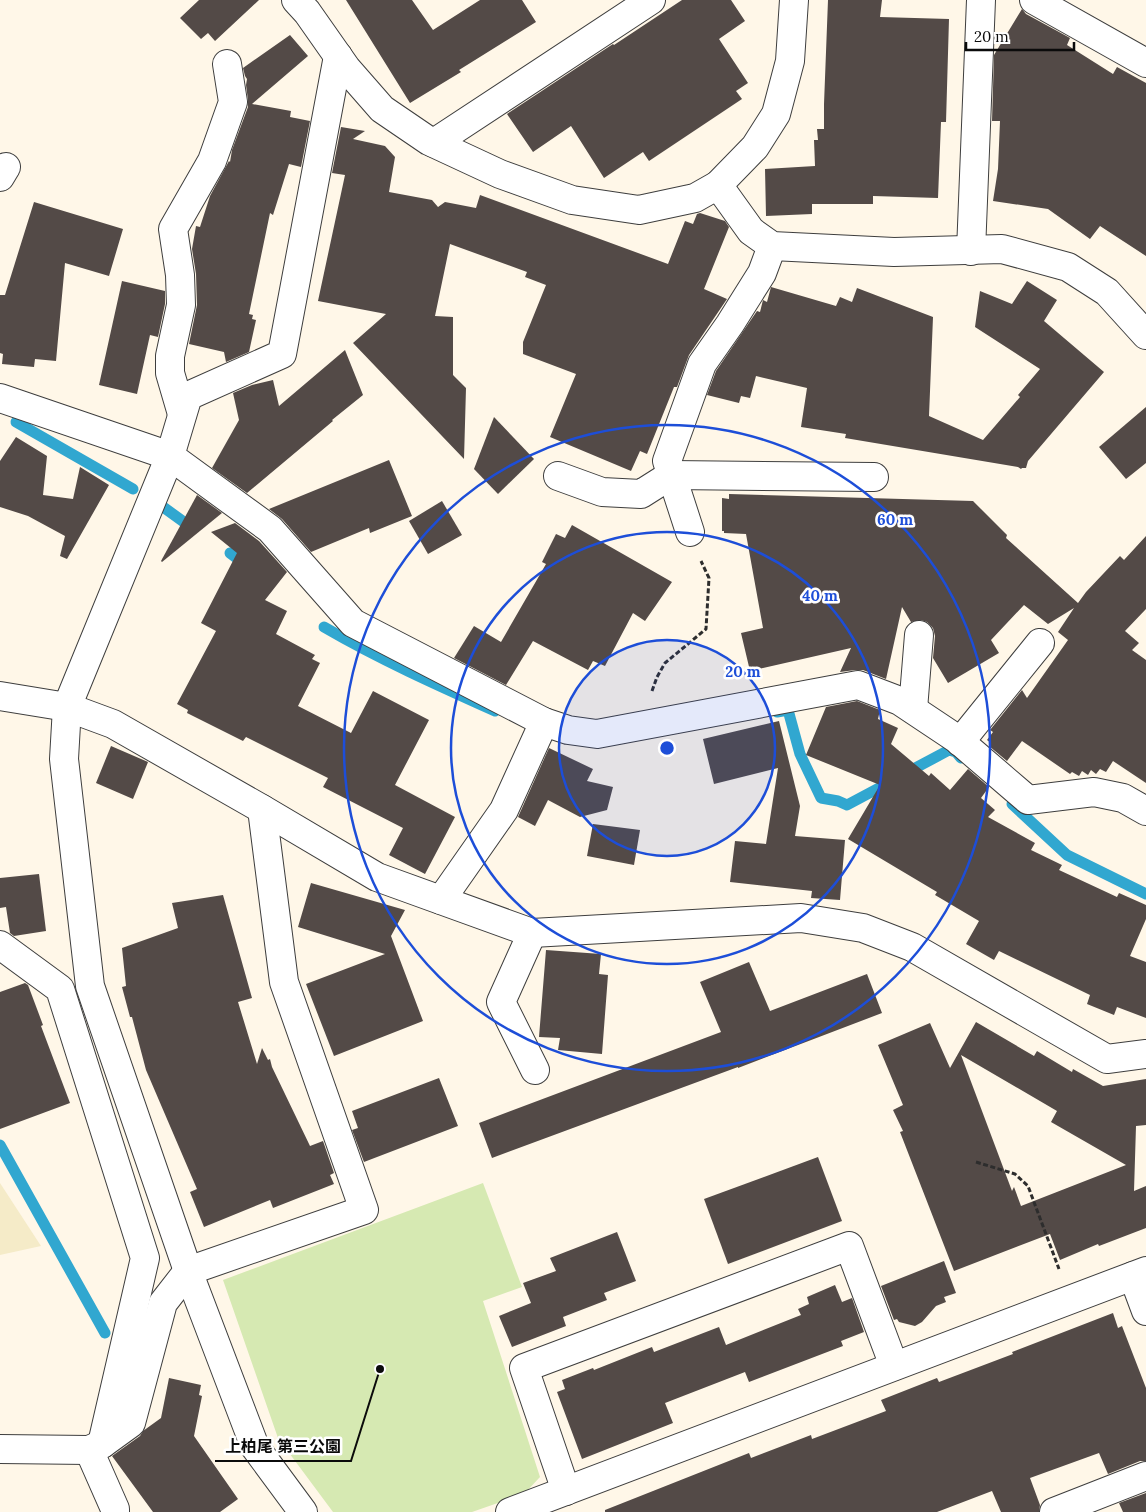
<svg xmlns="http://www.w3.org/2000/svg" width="1146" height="1512" viewBox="0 0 1146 1512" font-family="Lora,'Noto Sans JP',serif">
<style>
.farmland{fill:#f5ebc8}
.green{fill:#d6e9b2}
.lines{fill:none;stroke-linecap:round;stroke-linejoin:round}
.stream{stroke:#31a7d0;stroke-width:11}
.building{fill:#534a47;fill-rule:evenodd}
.minor-casing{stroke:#3e3e3e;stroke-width:30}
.path{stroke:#2d2d2d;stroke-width:3;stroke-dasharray:5 2.5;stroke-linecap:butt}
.minor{stroke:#fff;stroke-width:28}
.ring{fill:none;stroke:#1d4ed8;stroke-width:2.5}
.centre{fill:#1d4ed8;stroke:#fff;stroke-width:2.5}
.ring-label{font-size:15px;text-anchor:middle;font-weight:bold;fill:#1d4ed8;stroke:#fff;stroke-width:5;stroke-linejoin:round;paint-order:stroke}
.leader{fill:none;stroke:#0b0b0b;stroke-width:2}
.callout-dot{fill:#0b0b0b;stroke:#fff;stroke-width:2}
.callout-label{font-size:16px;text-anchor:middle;font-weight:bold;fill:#0b0b0b;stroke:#fff;stroke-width:5;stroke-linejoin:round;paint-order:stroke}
</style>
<rect width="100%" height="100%" fill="#fff7e8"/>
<!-- farmland -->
<path class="farmland" d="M0,1183L41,1246L0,1255Z"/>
<!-- green -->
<path class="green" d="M483,1183L522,1287L483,1301L540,1477L524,1494L472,1512H333L278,1438L223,1280Z"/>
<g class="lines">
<!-- stream -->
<g class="stream">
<path d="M16,422L133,489"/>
<path d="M159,504L188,525"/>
<path d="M230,553L246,565"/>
<path d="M324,627C379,659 437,685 495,711"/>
<path d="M777,712L788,710L800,754L821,798L838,801L847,805L892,781"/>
<path d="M906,773L949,750L956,752L961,758"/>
<path d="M1012,804L1067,855L1146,894"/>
<path d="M0,1145L105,1333"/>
</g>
</g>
<!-- building -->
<g class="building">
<path d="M199,0H259L215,41L208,33L201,39L180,18Z"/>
<path d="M346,0H412L433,30L480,0H522L536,22L459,70L461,72L410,103Z"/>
<path d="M682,0H731L745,21L719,39L748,83L736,91L742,99L649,161L643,152L604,178L571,126L533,152L507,114L613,44L614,45Z"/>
<path d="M828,0H882L880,17L949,19L946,122H941L938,198L873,196V204H812V214L766,216L765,169L815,166L814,140H818L817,129H824V104Z"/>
<path d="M1022,9L1026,14L1070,38L1067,45L1113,74L1117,67L1146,83V256L1100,226L1090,239L1048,209L993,201L998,169L1000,121H992L994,55Z"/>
<path d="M290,35L308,56L252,104L291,111L290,117L310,121L301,167L289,164L273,215L270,213L249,314L253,315L252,319L256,320L249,352L226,362L224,352L189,344L197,305L196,274L192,249L196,226L200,227L210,196L229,161L230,162L232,150L248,107V100L246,85L247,79L245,76L243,68Z"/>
<path d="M341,127L365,131L353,139L385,146L395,157L389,192L432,200L438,207L445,202L476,208L480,195L668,264L685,221L693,224L697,214L700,213L725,221L729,227L704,289L727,299L689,355L677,387H674L647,454L640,451L631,471L550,437L576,374L523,354V342L546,285L525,277L527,272L450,244L435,316L453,317V375L466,388L464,459L353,343L386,314L318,301L345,175L332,173Z"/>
<path d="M34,202L123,229L109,276L65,263L56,361L35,359L34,367L2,364L3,354L0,353V295H5Z"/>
<path d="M122,281L165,291V304L158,337L150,335L137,394L99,385Z"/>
<path d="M1027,281L1057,300L1044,321L1104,372L1028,461L1026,468H1022L1021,469L1018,467L845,438L846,434L801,427L807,388L756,376L750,398L741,396L739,403L707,395L716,371L757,311L760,312L763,300L767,302L771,287L836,306L840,297L852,302L857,288L933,317L929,416L983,440L1020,397L1018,395L1040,369L975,327L980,291L1012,304Z"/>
<path d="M345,350L363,395L332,420L333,421L247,493L212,468L239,420L233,393L252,385L273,380L279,406Z"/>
<path d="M1146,407V463L1126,479L1099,447Z"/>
<path d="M494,417L534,459L498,494L474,469Z"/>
<path d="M16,437L47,456L43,495L73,499L80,467L109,485L67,559L60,556L65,536L28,516L0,507V461Z"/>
<path d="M389,460L412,516L370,533L369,528L311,552L282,519L269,509Z"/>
<path d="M729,494L973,501L1007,535L1006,538L1078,603L1086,592L1120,556L1124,560L1146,536V609L1125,631L1139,643L1132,650L1146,660V783L1113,761L1106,772L1100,769L1096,774L1091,770L1088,775L1082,771L1079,776L1072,772L1070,774L1022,741L1007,761L989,746L991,743L987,740L993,732L990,730L1022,690L1027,698L1068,640L1058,632L1074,608L1048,624L1024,605L991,640L999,653L948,683L933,658L935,636L933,628L927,622L921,620L911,622L902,607L886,679L863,670H855L840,672L851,648L750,671L741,633L763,628L746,534L724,533V531H722V498L729,499Z"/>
<path d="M197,495L222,513L162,562L161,561Z"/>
<path d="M442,501L462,535L428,554L409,521Z"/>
<path d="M235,523L259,541L287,572L265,600L287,611L276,634L315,655L312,659L320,663L298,706L351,733L373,691L429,720L395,785L455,817L425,874L389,855L403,828L323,787L328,778L246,737L243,741L187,713L188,710L177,704L216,631L201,623L237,553L211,532Z"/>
<path d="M572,525L672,582L645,621L633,613L605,666L593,661L588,670L533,641L506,685L454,658L474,626L501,642L546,564L542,562L556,534L565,538Z"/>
<path d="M857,701L880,710L878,719L898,728L891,744L929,776L931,773L950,790L968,769L989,787L981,798L995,810L988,817L1035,843L1031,850L1062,865L1059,870L1117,897L1119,893L1146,905V919L1130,956L1146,962V1018L1117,1007L1114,1015L1087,1004L1090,995L999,951L994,960L966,944L979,921L935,895L937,892L848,839L880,785L806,755L826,707Z"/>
<path d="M779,721L800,806L795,836L845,840L840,900L811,898L812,891L730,882L735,841L766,844L778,768L714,784L703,739Z"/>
<path d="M111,746L148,762L133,799L96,783Z"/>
<path d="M549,748L593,769L587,781L613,787L607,810L580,817L548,800L535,826L518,817Z"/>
<path d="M593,824L640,830L634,865L587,856Z"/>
<path d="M39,874L46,931L14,936L10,933L6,907L0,908V878Z"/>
<path d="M311,883L405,910L391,936L423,1021L334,1056L306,984L385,954L298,927Z"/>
<path d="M223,895L252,998L238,1002L257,1064L262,1048L268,1060L270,1059L272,1067L310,1146L323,1141L334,1173L330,1175L334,1184L273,1208L270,1200L204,1227L190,1192L197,1189L146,1070L132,1017H130L122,987L126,986L122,948L178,928L172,903Z"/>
<path d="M546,950L601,954L599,974L608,975L602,1054L558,1050L560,1038L539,1037Z"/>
<path d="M749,962L770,1011L867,974L882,1013L738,1068V1067L492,1158L479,1123L721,1032L700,982Z"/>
<path d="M25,983L28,985L43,1025L41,1026L70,1103L0,1129V992Z"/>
<path d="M976,1022L1034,1056L1037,1051L1072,1072L1073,1069L1103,1086L1146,1079V1125L1136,1126L1134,1191L1146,1186V1228L1099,1246L1098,1244L1060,1260L1050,1234L954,1271L900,1132L903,1131L893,1110L903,1105L878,1045L930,1023L950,1068ZM961,1055L1057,1111L1051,1122L1126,1165L1021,1206L1014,1187L1012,1191Z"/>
<path d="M439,1078L458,1126L364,1162L352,1130L358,1128L352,1111Z"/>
<path d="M818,1157L842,1221L728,1264L704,1199Z"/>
<path d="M617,1232L636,1281L604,1293L607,1300L563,1317L566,1326L512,1347L499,1316L531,1303L523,1283L556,1271L550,1258Z"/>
<path d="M944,1261L956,1293L944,1297L946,1302L936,1306L922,1322L915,1326L899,1322L897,1319L894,1320L881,1286Z"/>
<path d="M835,1285L842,1302L852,1298L864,1332L841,1341L843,1346L749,1382L745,1372L665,1403L673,1423L582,1459L557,1392L565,1389L562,1380L593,1368L594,1370L652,1347L654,1352L719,1327L726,1345L801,1315L798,1309L809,1304L807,1297Z"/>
<path d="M1113,1313L1118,1328L1122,1326L1146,1388V1461H1140L1108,1474L1099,1453L1030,1478L1040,1505L1039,1512H1001L992,1491L937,1512H605V1510L749,1453L751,1458L811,1435L812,1439L886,1411L881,1400L937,1378L939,1382L1013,1354L1012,1352Z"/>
<path d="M169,1378L201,1385L199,1395L202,1396L194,1436L238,1499L220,1512H153L112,1456L140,1436L143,1431L161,1418Z"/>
<path d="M1146,1493V1512H1123L1119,1503Z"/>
</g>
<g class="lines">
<!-- minor casing -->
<g class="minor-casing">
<g id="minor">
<path d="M296,0L307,12L347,69L382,109L429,141L500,174L572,200L639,210L695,198L718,185L755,147L776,114L790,61L794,0"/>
<path d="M1034,0L1146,63"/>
<path d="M338,56L282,354L188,396L170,456L270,529L353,623L544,722L568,730L597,734L858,685L900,701L957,739L1028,800L1094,792L1123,798L1146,811"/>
<path d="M434,143L651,0"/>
<path d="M0,177L6,167"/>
<path d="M718,185L751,231L772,246L894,252L1002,249L1068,267L1107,292L1146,335"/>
<path d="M971,251L981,0"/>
<path d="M0,398L170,456L67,707L64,759L90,986L188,1271L255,1447L303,1512"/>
<path d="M182,414L170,373V356L181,305L180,275L173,229L212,161L233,102L227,64"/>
<path d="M558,476L602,492L641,494L671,475L874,477"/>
<path d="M690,532L667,461L702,364L730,324L762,273L772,246"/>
<path d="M0,696L67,707L113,724L262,809L377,877L532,933L801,918L863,928L912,947L1107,1059L1146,1054"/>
<path d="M913,709L919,635"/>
<path d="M960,742L1040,643"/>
<path d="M441,900L504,810L544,722"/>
<path d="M532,933L501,1002L535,1070"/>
<path d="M0,945L60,989L145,1258L102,1444"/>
<path d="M1133,1276L1146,1311"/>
<path d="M0,1449L89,1450"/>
<path d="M566,1491L524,1368L849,1246L894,1366"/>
<path d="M115,1512V1509L89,1450L102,1444L131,1423L163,1303L188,1271L364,1210L284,982L262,809"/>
<path d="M510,1512L1146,1271"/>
<path d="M1054,1512L1146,1476"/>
</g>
</g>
<!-- path -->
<g class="path">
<path d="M652,691L657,677L665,663L706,629L709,578L701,561"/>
<path d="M976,1162L1015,1174L1028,1186L1059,1269"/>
</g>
<!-- minor -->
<use href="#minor" class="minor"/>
</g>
<!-- distance rings -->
<circle cx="667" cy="748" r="108" fill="#1d4ed8" fill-opacity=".12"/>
<g class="ring">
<circle cx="667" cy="748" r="108"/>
<circle cx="667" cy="748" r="216"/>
<circle cx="667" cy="748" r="323"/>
</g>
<circle cx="667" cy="748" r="8" class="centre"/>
<g class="ring-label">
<text x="895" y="525">60 m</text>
<text x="820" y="601">40 m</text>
<text x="743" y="677">20 m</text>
</g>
<!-- callouts -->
<path class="leader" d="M380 1369L351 1461H215"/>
<circle class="callout-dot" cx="380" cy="1369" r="5"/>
<g class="callout-label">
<text x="283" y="1452">上柏尾 第三公園</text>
</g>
<!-- scale -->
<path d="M966 42v8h108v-8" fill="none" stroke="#0b0b0b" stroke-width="2.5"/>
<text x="974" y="42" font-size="15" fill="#0b0b0b" stroke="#ffffff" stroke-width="4" paint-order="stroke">20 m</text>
</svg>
